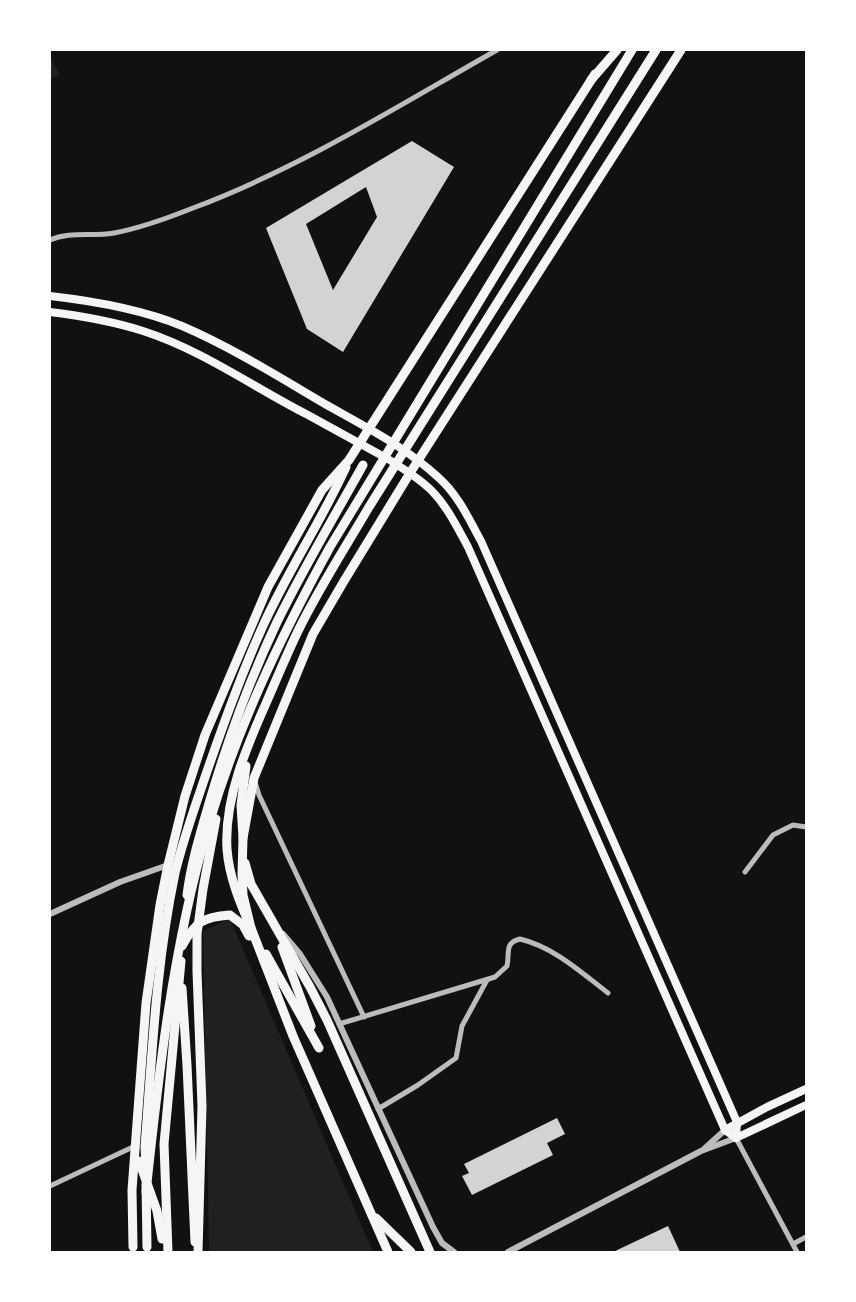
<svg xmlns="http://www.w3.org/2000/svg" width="856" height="1302" viewBox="0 0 856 1302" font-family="Poppins,sans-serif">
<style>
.green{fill:#202020}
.building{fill:#d3d3d3;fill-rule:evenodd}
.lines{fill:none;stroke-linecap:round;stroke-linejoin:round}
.minor{stroke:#bcbcbc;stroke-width:5}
.tertiary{stroke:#bcbcbc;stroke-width:6}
.secondary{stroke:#f5f5f5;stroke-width:8}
.primary{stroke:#f5f5f5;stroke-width:9}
.trunk{stroke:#f5f5f5;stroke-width:9}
</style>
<rect width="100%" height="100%" fill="#111"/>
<!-- green -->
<g class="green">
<path d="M50,57L60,75L50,79Z"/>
<path d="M230,919L373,1252H209L203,931Z"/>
</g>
<!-- building -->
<g class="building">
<path d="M412,141L454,167L343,352L307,329L266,228ZM366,187L377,217L333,290L306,224Z"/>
<path d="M557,1118L565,1134L547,1143L553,1155L472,1195L462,1176L469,1173L464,1164Z"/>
<path d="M668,1226L680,1252H613Z"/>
</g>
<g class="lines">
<!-- minor -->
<g class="minor">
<path d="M50,240C70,231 92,237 114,233C141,228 168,218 193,208C300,168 398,106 497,50"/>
<path d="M255,782L259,795L364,1017"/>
<path d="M745,872L773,835L793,825L806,827"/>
<path d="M339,1024L495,977L507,966C510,952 504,943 520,939C554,947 582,973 608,993"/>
<path d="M378,1109L418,1085L456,1058L462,1026L487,980"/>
<path d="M736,1138L797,1252"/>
<path d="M50,1186L135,1146"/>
<path d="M793,1244L806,1237"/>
</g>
<!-- tertiary -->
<g class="tertiary">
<path d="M50,914L120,882L168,865"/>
<path d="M283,934L300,954L327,997L433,1227L442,1243L454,1252"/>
<path d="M704,1149L725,1130"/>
<path d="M508,1252L701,1151L736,1138"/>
</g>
<!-- secondary -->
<g class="secondary">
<path d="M50,296C94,301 141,309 182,326C231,347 279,377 325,404C364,426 406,447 439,478C458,495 469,519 481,541L737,1122L736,1138"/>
<path d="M50,312C82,316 112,321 143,331C202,350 253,387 308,415C335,430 361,444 388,459C402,468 418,477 431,490C447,506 457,527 468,547L725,1130L736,1138"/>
<path d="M725,1130L767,1107L806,1089"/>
<path d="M736,1138L806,1105"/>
</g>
<!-- primary -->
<g class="primary">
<path d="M245,863L251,884L310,987L327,1020L430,1252"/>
<path d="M187,895C191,863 201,831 210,800C228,739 250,679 277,622C303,569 334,517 363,465"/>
<path d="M182,946C195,922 203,917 230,915L243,925L249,936"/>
<path d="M282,947L311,1026"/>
<path d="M266,954L319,1048"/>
<path d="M182,988L187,1065L195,1242"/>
<path d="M139,1161L157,1211L162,1239"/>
<path d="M146,1166L145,1147C152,1056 156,963 175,873C182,844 192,815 202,786C220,733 239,679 262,628C287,572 321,522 346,467"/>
<path d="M146,1184L147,1247"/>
<path d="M376,1218L411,1252"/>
<path d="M133,1247L132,1190L146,1003L160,905L168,865L185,796L205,735L268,587L322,490L349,460L595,74"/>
<path d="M168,1252L164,1144L181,961"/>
<path d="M388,1252L293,1036L251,928L243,895L242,874L243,838L254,778L313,634L344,581L410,473L681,50"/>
</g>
<!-- trunk -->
<g class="trunk">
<path d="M591,80L617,50"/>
<path d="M243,838L241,805L246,766"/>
<path d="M251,928C240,903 229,877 227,849C224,798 247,746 267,701C277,678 287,654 298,631C319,588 345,548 369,507L656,50"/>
<path d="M146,1192C159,1070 173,946 208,827C237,728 280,638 330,547L632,50"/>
<path d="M198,1252L202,1106L197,971V934L203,889L216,819"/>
</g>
</g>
<!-- border -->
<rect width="856" height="1302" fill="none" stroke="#ffffff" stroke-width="102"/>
</svg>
